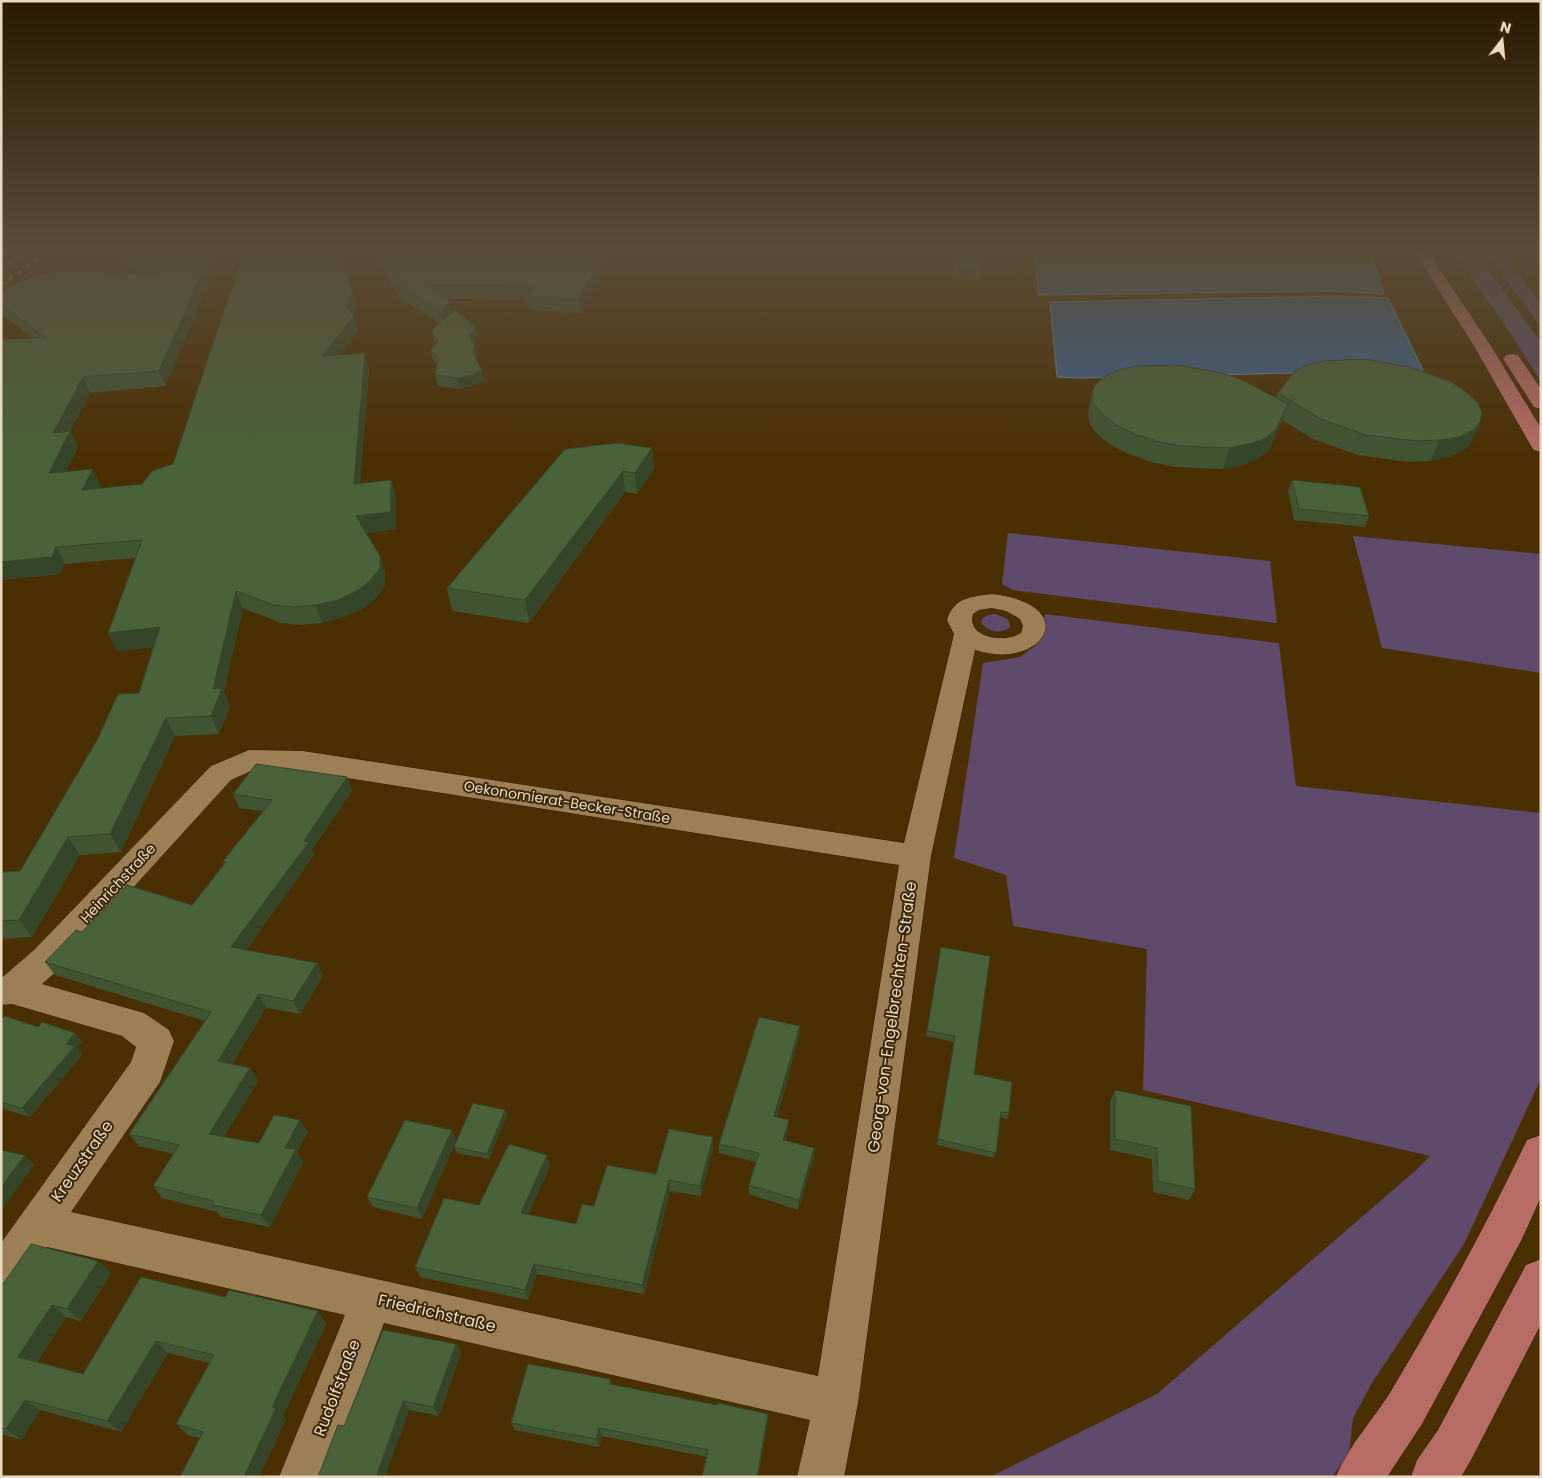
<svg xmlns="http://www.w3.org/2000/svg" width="1542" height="1478" viewBox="0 0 1542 1478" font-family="Poppins,sans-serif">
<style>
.green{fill:#5f4a6b}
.water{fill:#3b608d;stroke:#70859e}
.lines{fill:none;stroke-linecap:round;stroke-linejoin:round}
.minor-casing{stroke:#2c1800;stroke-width:1}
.major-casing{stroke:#2c1800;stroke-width:1}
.minor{fill:#9d7f56;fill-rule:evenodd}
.major{fill:#b66c64;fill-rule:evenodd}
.rail{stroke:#a48f6f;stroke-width:2.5;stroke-dasharray:5 5;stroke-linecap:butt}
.wall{fill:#405432}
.shaded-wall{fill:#344529}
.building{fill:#4a623a;stroke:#344529}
.labels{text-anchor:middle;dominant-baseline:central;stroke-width:4;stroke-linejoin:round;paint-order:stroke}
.street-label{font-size:14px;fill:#eadac4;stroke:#3b2707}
.near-street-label{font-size:16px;fill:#eadac4;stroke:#3b2707}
</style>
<rect width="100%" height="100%" fill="#4a2f02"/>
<!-- green -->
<g class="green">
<path d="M1452,250H1474L1541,342V382L1511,334Z"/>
<path d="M1484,250H1502L1541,304V327Z"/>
<path d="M1008,533L1270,561L1277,623L1013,590L1002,584Z"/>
<path d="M1353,536L1541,554V673L1382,648Z"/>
<path d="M995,614L1008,619L1010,625L1009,628C1000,634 987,632 981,622C983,615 989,615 995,614Z"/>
<path d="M1045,614L1279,643L1296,786L1541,813V1075L1539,1083L1464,1244L1372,1383L1353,1418L1349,1454L1332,1477H990L1157,1394L1415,1171L1430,1156L1143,1090L1147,949L1013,926L1006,875L954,858L983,663L1020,657L1038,643Z"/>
</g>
<!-- water -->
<g class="water">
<path d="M1047,250H1370L1384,294L1336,291L1038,295L1035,257H1047Z"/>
<path d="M1340,296L1388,298L1423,370L1081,378L1057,377L1050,302Z"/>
</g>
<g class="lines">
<!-- minor casing -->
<g class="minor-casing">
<path id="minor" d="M992,594C1084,605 1044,672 975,650L931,856L858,1403L844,1477H797L810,1420L384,1323L326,1477H279L345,1315L47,1247L16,1293L1,1299V1243L131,1062L136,1047L122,1036L12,1004L1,1005V977L4,976L35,949L211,766L249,750L303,751L904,843L954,634L947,620C954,597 971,597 992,594ZM992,608L1006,611L1020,619L1023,626L1021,633C1006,643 966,639 973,614L979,610ZM253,770L303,771L899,865L818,1376L71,1212L160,1082L174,1041L169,1030L144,1013L42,984L59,969L231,780Z"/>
</g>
<!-- major casing -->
<g class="major-casing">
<g id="major">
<path d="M1413,250H1427L1491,346L1541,428V452L1534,450L1531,446L1474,346Z"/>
<path d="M1512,354L1518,355L1541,389V409L1534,407L1503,359L1506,355Z"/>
<path d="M1541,1135V1197L1521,1241L1422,1424L1387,1477H1336C1349,1445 1373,1420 1391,1391C1440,1309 1486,1226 1527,1140Z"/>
<path d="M1541,1259V1324L1470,1462L1461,1477H1411L1417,1460L1438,1430L1526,1265Z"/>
</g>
</g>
<!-- minor -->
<use href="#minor" class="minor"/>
<!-- major -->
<use href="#major" class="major"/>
<!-- rail -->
<g class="rail">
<path d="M1,270L29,250"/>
<path d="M1,285L50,250"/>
</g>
</g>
<!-- wall -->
<g class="wall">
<path d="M108,250H222L165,386L90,393L70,431L78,447L66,471L100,485L99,489L142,484L173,464L243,253L233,250H338L357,305L353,315L358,331L339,355L369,368L360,484L396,496V529L366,533L380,556L385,573V585L376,598L362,609L344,617L322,623L301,625L281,623L243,608L224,692L230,706L219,734L175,736L121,852L80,855L32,937L1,939V872L20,871L139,693L153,647L117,651L135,558L65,564L60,574L1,580V340L33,338L1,314V292L140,274Z"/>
<path d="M372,250H612L581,313L529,310L527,300L447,299L452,313L476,327L477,336L474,343L475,346L477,356L476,359L484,380L472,386L458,389L438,386L435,375L437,364L433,360L431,350L436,344L434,340L432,330L440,323L399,298Z"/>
<path d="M954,250H981V270L980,279L953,278Z"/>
<path d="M1092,393L1276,398L1278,393L1480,422L1471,443L1463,451L1449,457L1430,461L1408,462L1358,455L1313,439L1282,420L1269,450L1259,458L1243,465L1223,469L1175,467L1151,462L1129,454L1111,445L1098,435L1090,424L1088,414Z"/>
<path d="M652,448L654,469L637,494L625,492L529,623L452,611L447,588Z"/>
<path d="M1292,480L1369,516L1365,527L1294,520L1288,491Z"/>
<path d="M347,777L352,791L312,850L314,855L246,950L317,963L323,976L300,1014L266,1008L232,1064L250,1068L258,1081L224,1137L259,1143L308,1132L297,1152L303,1162L270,1227L221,1217L217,1212L162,1198L153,1186L174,1154L139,1146L129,1134L205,1021L55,975L45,962L82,932L192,905L224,864L223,861L263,811L239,808L233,794Z"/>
<path d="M941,947L974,1074L1009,1113L1007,1119L1000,1117L996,1153L994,1158L937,1145L954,1042L926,1036Z"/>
<path d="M1,1020L75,1033L82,1042L77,1048L82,1055L30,1117L1,1108Z"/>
<path d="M800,1026L799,1036L777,1117L788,1129L786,1140L814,1158L798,1210L749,1194V1185L756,1162L719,1153V1144Z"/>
<path d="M1115,1090L1195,1189L1189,1200L1153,1192L1152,1159L1110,1150V1102Z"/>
<path d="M505,1110L507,1115L489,1159L457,1153L454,1147Z"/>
<path d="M456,1141L422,1219L373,1207L367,1197Z"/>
<path d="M713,1147L701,1196L670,1191L644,1294L537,1274L528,1300L420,1277L415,1267L479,1205L547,1155L550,1166L528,1215L576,1224L594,1206L656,1174Z"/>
<path d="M111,1273L81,1321L66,1317L37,1362L83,1374L225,1297L318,1311L326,1324L283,1416L286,1419L259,1477H180L200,1438L188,1435L176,1424L209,1363L168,1353L121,1432L40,1410L22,1440L1,1434V1287Z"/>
<path d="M456,1344L461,1353L439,1416L409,1410L385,1477H318L344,1426Z"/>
<path d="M611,1379L612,1385L768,1414V1422L758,1477H702L707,1457L602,1436L599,1447L515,1430L511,1423Z"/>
</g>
<!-- shaded-wall -->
<g class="shaded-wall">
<path d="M212,250H222L165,386L159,371Z"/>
<path d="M604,250H612L581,313L579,299Z"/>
<path d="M353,291L357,305L352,319L354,316L358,331L327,371L322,356L347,308Z"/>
<path d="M450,301L453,315L445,326L442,312Z"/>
<path d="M476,327L477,336L472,346L470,336Z"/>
<path d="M475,346L477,356L475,363L473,353Z"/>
<path d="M365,353L369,368L359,501L354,484Z"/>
<path d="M482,370L484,380L472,386L458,389L456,378Z"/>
<path d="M83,377L90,393L61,449L53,433Z"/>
<path d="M1288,404L1281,424L1269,450L1259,458L1243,465L1223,469L1229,448Z"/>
<path d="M1480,422L1471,443L1463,451L1449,457L1430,461L1440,440Z"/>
<path d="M70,431L78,447L57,489L49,473Z"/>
<path d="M652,448L654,469L637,494L635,473Z"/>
<path d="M93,469L100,485L90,507L82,490Z"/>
<path d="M623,471L625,492L529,623L525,600Z"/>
<path d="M391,480L396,496V529L361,533L356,516Z"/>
<path d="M56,547L65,564L60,574L1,580V562Z"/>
<path d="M380,556L385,573V585L376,598L362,609L344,617L322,623L316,605Z"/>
<path d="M236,591L243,608L224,692L230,706L219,734L211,716L213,689Z"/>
<path d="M160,627L168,645L117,651L108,633Z"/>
<path d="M166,718L175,736L121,852L110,834Z"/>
<path d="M347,777L352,791L312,850L314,855L238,960L231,947Z"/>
<path d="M68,837L80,855L32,937L19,920Z"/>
<path d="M317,963L323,976L300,1014L293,1001Z"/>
<path d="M259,994L266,1008L226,1074L218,1061Z"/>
<path d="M800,1026L799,1036L774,1126V1116Z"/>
<path d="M75,1033L82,1042L77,1048L82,1055L30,1117L22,1108L66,1044Z"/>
<path d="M250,1068L258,1081L218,1147L209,1134Z"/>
<path d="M505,1110L507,1115L489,1159L487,1154Z"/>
<path d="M300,1120L308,1132L297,1152L303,1162L270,1227L261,1215L285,1148Z"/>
<path d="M789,1120L788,1129L783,1149V1140Z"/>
<path d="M452,1130L456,1141L422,1219L417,1208Z"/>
<path d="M713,1137V1147L701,1196L700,1186Z"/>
<path d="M814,1148V1158L798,1210L799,1200Z"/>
<path d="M25,1155L34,1165L1,1211V1187Z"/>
<path d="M547,1155L550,1166L525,1223L521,1213Z"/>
<path d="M669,1180L670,1191L644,1294L642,1285Z"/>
<path d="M98,1261L111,1273L81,1321L67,1309Z"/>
<path d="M534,1264L537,1274L528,1300L525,1290Z"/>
<path d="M52,1305L66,1317L33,1369L18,1357Z"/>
<path d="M318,1311L326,1324L283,1416L286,1419L259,1477H244L272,1407Z"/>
<path d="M156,1341L168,1353L121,1432L107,1421Z"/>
<path d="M456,1344L461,1353L439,1416L433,1407Z"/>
<path d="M25,1400L40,1410L22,1440L6,1429Z"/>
<path d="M403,1401L409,1410L385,1477H376Z"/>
<path d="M768,1414V1422L758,1477H757Z"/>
<path d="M599,1428L602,1436L599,1447L596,1439Z"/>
</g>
<!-- building -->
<g class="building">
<path d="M121,250H212L159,371L83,377L53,433L70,431L49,473L93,469L82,490L142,484L152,471L173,464L244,250H338L353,291L347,308L354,316L322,356L365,353L354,484L391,480V512L356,516L380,556V568L371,580L357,591L338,600L316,605L294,607L274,605L236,591L213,689L222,688L211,716L166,718L110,834L68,837L19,920L1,921V872L20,871L97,740L118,694L139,693L160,627L108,633L142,540L56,547L52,557L1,562V340L45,337L1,305V292L16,283L37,276L60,271L83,270L155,275Z"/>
<path d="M376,250H604L579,299L527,296L533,286L430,285L450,301L442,312L396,284Z"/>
<path d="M955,250H981V270L954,268Z"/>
<path d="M455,310L476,327L470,336L475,346L473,353L482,370L470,376L456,378L435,375L438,358L431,350L438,342L432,330Z"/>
<path d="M1364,359L1410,367L1451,382L1466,392L1477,402L1482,412L1480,422L1473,430L1459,437L1440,440L1417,441L1366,435L1321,419L1278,393L1295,371L1307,365L1323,361Z"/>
<path d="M1178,365L1222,373L1242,380L1288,404L1276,429L1266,438L1250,444L1229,448L1180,446L1156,441L1134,434L1116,425L1102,414L1094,404L1092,393L1096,384L1105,376L1119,370L1136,366Z"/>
<path d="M618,443L652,448L635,473L623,471L525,600L447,588L565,449Z"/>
<path d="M1292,480L1360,487L1369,516L1299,509Z"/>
<path d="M256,764L347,777L304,841L309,842L231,947L317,963L293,1001L259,994L218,1061L250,1068L209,1134L259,1143L274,1115L300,1120L285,1148L296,1149L261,1215L212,1205L214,1201L153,1186L179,1145L129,1134L211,1012L45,962L76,930L82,932L127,885L192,905L226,862L223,861L272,800L233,794Z"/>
<path d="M941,947L990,956L974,1074L1012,1082L1009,1113L1001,1112L996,1153L938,1139L955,1036L927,1031Z"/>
<path d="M5,1016L38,1027L42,1022L75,1033L66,1044L75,1046L22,1108L1,1102V1020Z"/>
<path d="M759,1017L800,1026L774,1116L789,1120L783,1140L814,1148L799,1200L749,1185L759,1153L719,1144Z"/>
<path d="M1115,1090L1191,1106L1195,1189L1158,1181L1157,1148L1115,1139Z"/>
<path d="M473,1103L505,1110L487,1154L454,1147Z"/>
<path d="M405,1120L452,1130L417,1208L367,1197Z"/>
<path d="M669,1129L713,1137L700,1186L669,1180L642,1285L534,1264L525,1290L415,1267L444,1198L479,1205L509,1144L547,1155L521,1213L576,1224L582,1204L594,1206L607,1165L656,1174Z"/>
<path d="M1,1150L25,1155L1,1187Z"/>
<path d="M31,1244L98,1261L67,1309L52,1305L18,1357L83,1374L141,1277L225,1297L229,1290L318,1311L272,1407L276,1408L244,1477H180L203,1432L176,1424L214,1355L156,1341L107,1421L25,1400L6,1429L1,1428V1287Z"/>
<path d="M383,1330L456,1344L433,1407L403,1401L376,1477H318L338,1425L344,1426Z"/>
<path d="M528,1364L611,1379L610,1384L717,1405L718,1403L768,1414L757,1477H702L708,1450L599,1428L596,1439L511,1423Z"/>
</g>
<!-- sky -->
<linearGradient id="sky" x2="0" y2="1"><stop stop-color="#291a01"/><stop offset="0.55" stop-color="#5a4d39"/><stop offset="1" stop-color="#5a4d39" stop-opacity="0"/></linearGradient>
<rect width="1542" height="457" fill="url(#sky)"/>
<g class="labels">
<!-- street labels -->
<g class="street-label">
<text transform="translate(567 802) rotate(9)">Oekonomierat-Becker-Straße</text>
<text transform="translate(118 883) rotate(-47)">Heinrichstraße</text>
</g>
<!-- near-street labels -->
<g class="near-street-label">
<text transform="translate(892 1017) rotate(-82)">Georg-von-Engelbrechten-Straße</text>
<text transform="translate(82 1161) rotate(-55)">Kreuzstraße</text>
<text transform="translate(437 1313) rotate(13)">Friedrichstraße</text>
<text transform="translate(337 1388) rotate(-69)">Rudolfstraße</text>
</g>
</g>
<!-- border -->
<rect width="1542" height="1478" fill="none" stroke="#eadac4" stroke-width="5"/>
<!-- north arrow -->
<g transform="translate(1502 40) rotate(16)" stroke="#3b2707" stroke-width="4" paint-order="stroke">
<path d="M0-4L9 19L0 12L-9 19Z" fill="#eadac4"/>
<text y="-8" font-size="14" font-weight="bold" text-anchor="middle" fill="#eadac4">N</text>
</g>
</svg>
